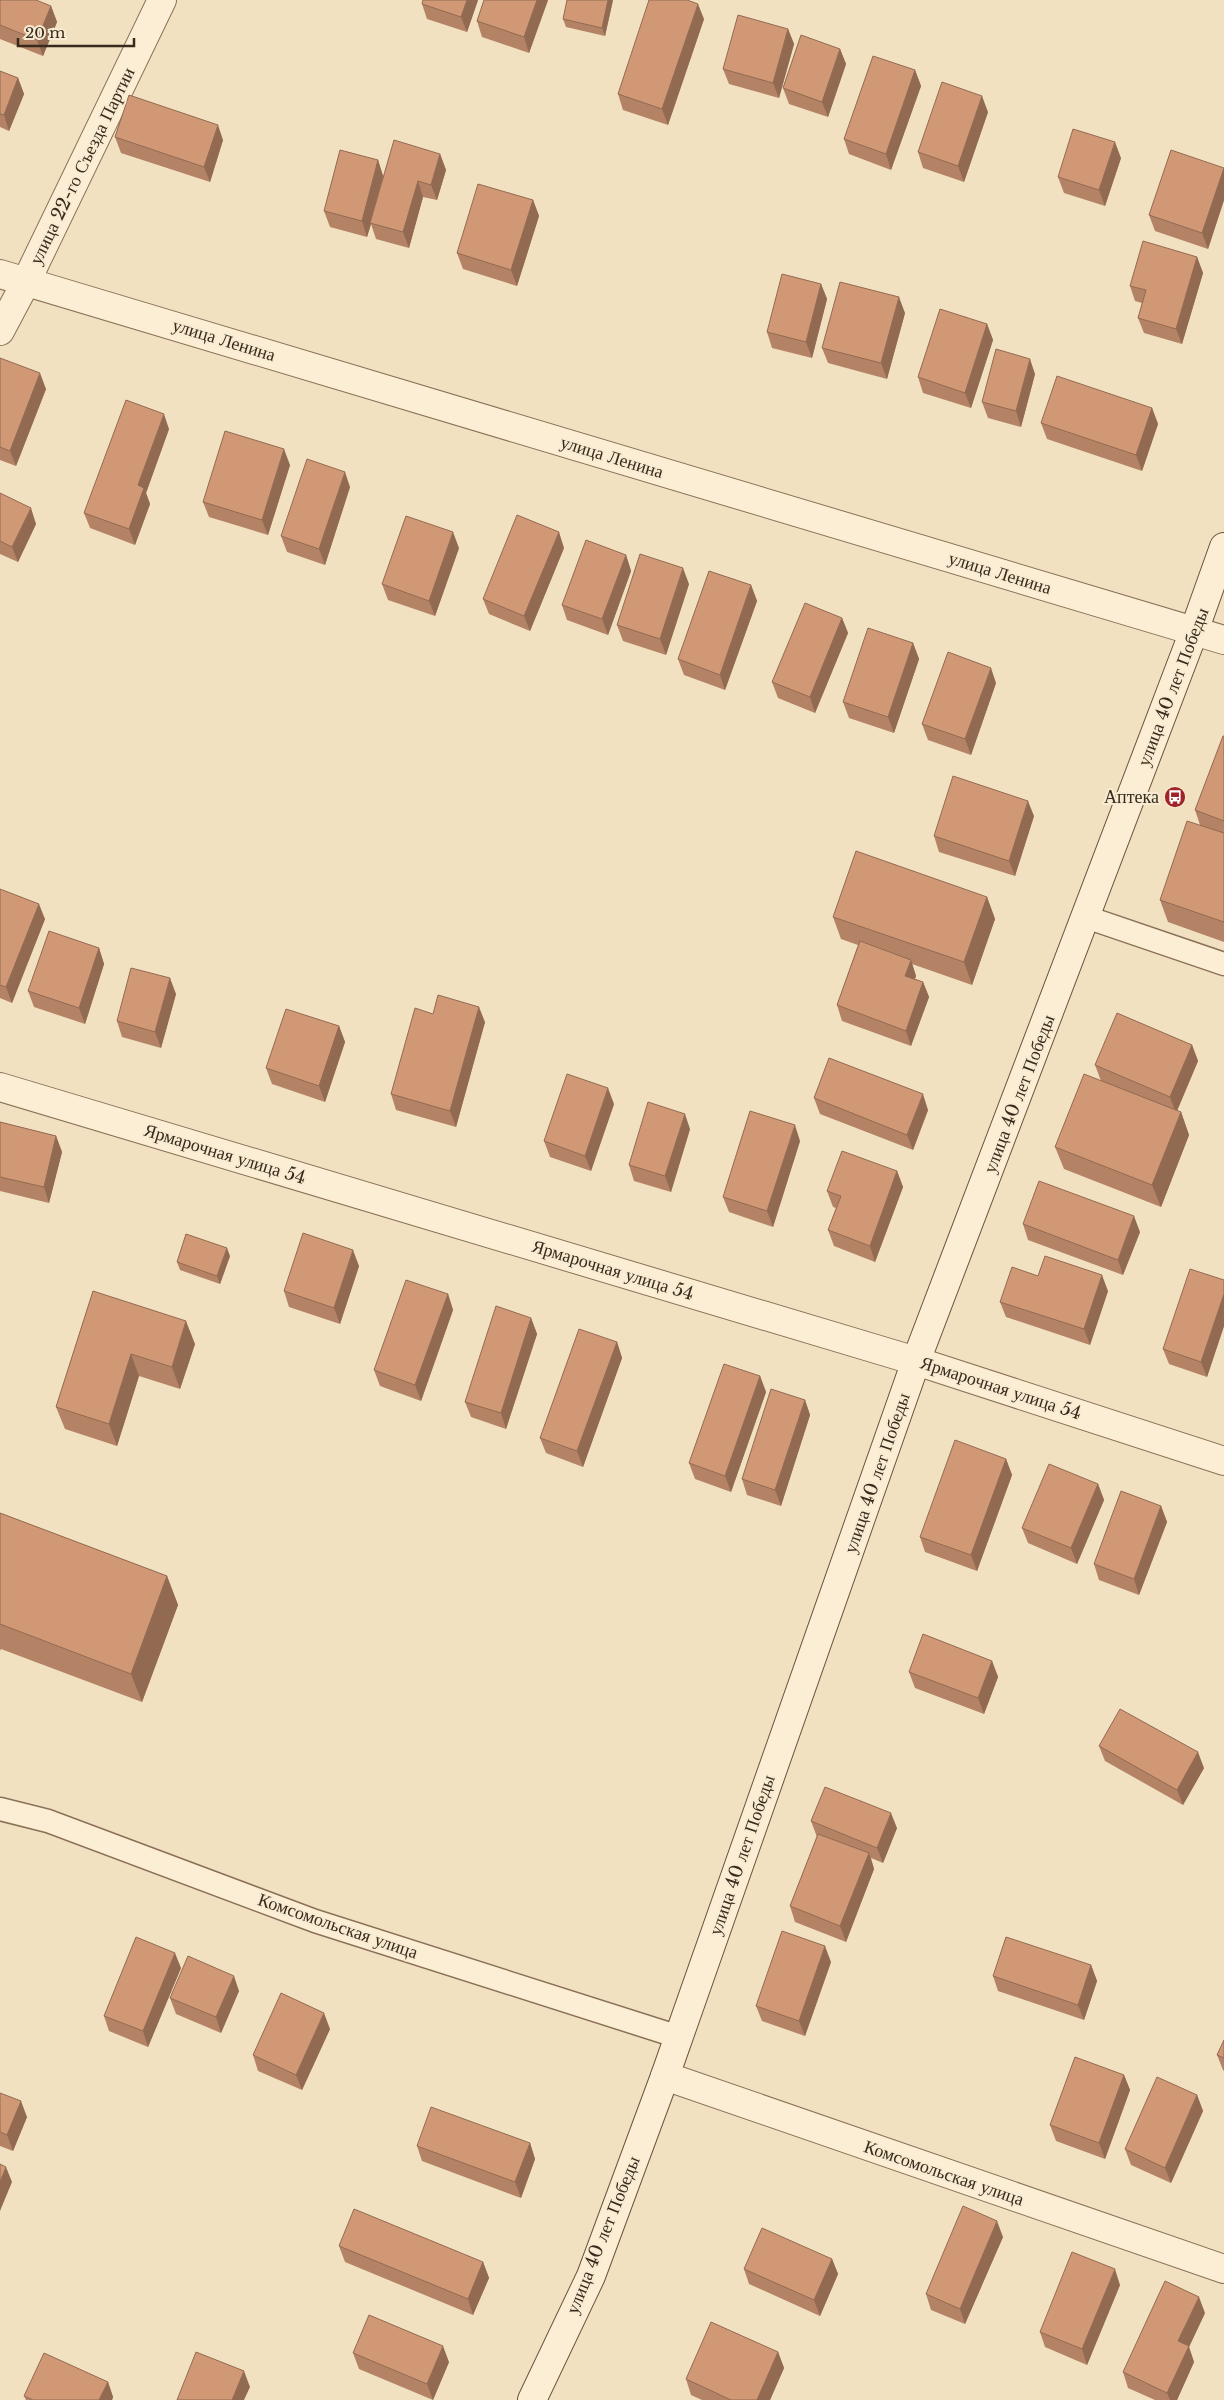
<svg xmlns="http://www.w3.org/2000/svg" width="1224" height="2400" viewBox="0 0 1224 2400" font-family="'Libre Baskerville',serif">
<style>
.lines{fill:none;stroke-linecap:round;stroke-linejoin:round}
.service-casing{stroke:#8b7157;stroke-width:25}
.minor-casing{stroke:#8b7157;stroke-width:30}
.secondary-casing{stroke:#6d523b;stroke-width:30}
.service{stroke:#fbeed5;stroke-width:22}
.minor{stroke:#fbeed5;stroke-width:28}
.secondary{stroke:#fbeed5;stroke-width:28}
.wall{fill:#b48365}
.shaded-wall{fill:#926a52}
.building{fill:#d19875;stroke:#926a52}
.labels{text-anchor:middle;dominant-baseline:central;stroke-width:4;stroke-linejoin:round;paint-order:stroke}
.street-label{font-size:18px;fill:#3a2a1d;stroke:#f7ebd1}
.poi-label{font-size:18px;fill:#3a2a1d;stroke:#f7ebd1;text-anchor:end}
</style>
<rect width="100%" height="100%" fill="#f1e1c1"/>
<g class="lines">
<!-- service casing -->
<g class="service-casing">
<g id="service">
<path d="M1086,917L1224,964"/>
<path d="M0,1809L48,1821L315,1921L679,2037"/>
</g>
</g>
<!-- minor casing -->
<g class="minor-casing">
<g id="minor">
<path d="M0,274L1224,640"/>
<path d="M0,331L26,282L162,0"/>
<path d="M0,1087L916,1361L1224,1461"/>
<path d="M665,2076L1224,2269"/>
</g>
</g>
<!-- secondary casing -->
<g class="secondary-casing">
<path id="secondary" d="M532,2400L591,2276L665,2076L916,1361L1194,631L1224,547"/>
</g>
<!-- service -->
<use href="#service" class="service"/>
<!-- minor -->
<use href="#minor" class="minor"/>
<!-- secondary -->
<use href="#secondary" class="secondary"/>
</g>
<!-- wall -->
<g class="wall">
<path d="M0,0L51,6L57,22L43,56L0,39Z"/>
<path d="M423,0H478L467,32L427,19L422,4Z"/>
<path d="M548,0L529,53L482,37L477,21Z"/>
<path d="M613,0L605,36L566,27L563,19Z"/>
<path d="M704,19L668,125L623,110L618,94Z"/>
<path d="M788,29L794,44L779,98L729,84L723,69Z"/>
<path d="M840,49L846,64L828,117L789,104L783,88Z"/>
<path d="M915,70L921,86L891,170L849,154L844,139Z"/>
<path d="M0,71L18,78L24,94L9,131L0,127Z"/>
<path d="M988,112L964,182L923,168L918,152Z"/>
<path d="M115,137L223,140L210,182L121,153Z"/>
<path d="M440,154L446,170L437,200L423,197L409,248L376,239L371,224L367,237L330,227L324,211L378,160L383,176Z"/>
<path d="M1121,158L1105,206L1064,193L1058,177Z"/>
<path d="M1224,168V200L1208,249L1155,231L1149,215Z"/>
<path d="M533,200L539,216L517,286L463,269L457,253Z"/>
<path d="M1197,257L1203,273L1182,344L1144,333L1138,318L1142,303L1135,301L1130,286Z"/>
<path d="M821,284L827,299L812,358L772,348L767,332Z"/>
<path d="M905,313L887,379L828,363L822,348Z"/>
<path d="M987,324L993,340L971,408L923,393L918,377Z"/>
<path d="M0,358L46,389L16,466L0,460Z"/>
<path d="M1035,374L1021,427L988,418L982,402Z"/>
<path d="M1152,408L1158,424L1142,471L1047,439L1041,423Z"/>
<path d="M169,429L146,493L150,504L135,545L90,528L84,513Z"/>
<path d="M290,465L268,535L209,517L203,502Z"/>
<path d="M350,487L325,565L287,552L281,536Z"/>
<path d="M0,493L36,524L18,562L0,554Z"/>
<path d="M459,548L435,616L388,600L382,584Z"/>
<path d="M564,548L530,631L489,614L483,599Z"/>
<path d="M626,555L631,571L608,635L567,620L562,605Z"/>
<path d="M689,584L666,655L623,641L617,625Z"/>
<path d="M751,585L757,601L725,690L684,675L678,659Z"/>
<path d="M842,618L848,633L815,713L778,698L772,682Z"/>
<path d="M913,643L919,659L894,733L849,718L843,702Z"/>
<path d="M996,683L971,755L928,740L922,724Z"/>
<path d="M1224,736V942L1168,922L1160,900L1200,825L1195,810Z"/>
<path d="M1034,816L1015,876L939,852L934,836Z"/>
<path d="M0,889L45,919L12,1003L0,998Z"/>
<path d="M987,897L995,919L972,985L912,964L916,976L915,979L923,982L929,997L911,1046L842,1021L837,1005L858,945L841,939L833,917Z"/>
<path d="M99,948L104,964L85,1024L34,1007L28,991Z"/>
<path d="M176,994L161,1048L122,1037L117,1021Z"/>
<path d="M433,1014L485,1022L456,1127L396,1110L391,1094Z"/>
<path d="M339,1026L345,1042L325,1102L272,1084L266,1068Z"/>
<path d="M1192,1045L1198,1061L1177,1111L1181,1112L1189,1135L1161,1207L1064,1169L1055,1147L1101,1081L1095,1065Z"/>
<path d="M814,1098L928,1110L913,1150L820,1114Z"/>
<path d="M614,1104L591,1171L550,1157L544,1141Z"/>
<path d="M0,1122L56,1136L62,1152L49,1203L0,1191Z"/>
<path d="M690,1129L671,1192L634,1181L629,1165Z"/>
<path d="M800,1141L773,1227L729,1212L723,1197Z"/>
<path d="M897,1171L903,1187L875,1262L834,1246L828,1230L836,1208L833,1207L827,1191Z"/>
<path d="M1023,1224L1140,1232L1123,1275L1028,1240Z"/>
<path d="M230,1256L220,1284L180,1270L177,1262Z"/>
<path d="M359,1266L340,1324L289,1307L284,1291Z"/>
<path d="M1224,1280V1326L1207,1377L1169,1364L1163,1349Z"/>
<path d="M93,1291L195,1344L180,1389L139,1376L117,1446L65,1429L56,1407Z"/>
<path d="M1108,1291L1090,1345L1006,1317L1000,1302Z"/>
<path d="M448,1294L453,1310L421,1401L380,1386L374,1370Z"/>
<path d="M531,1318L537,1334L506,1429L471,1417L465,1402Z"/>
<path d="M617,1342L622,1358L583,1467L546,1453L540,1438Z"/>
<path d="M760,1376L766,1392L731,1492L695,1479L689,1463Z"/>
<path d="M805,1400L810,1415L781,1506L747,1495L742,1479Z"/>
<path d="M1006,1459L1012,1475L977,1571L925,1552L920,1537Z"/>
<path d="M1098,1484L1104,1500L1077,1564L1028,1543L1022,1528Z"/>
<path d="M1161,1506L1167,1522L1139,1595L1099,1580L1094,1564Z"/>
<path d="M0,1513L167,1576L178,1605L142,1702L1,1649L0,1651Z"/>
<path d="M992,1661L998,1677L984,1714L915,1688L909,1672Z"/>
<path d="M1099,1746L1204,1768L1183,1805L1105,1761Z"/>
<path d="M811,1821L897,1828L883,1863L871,1858L874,1869L846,1942L795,1922L790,1906L817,1837Z"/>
<path d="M831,1962L805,2036L762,2021L756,2006Z"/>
<path d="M1091,1965L1097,1981L1084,2020L998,1991L993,1976Z"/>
<path d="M181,1968L148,2047L109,2031L104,2016Z"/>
<path d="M239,1991L221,2033L176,2014L170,1998Z"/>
<path d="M330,2029L302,2090L258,2071L253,2055Z"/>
<path d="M1224,2040V2071L1223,2070L1217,2055Z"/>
<path d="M1124,2075L1130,2090L1105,2159L1056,2141L1050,2125Z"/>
<path d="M0,2093L27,2117L13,2151L0,2146Z"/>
<path d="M1197,2095L1203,2111L1171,2183L1131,2165L1125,2149Z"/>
<path d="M530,2143L535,2159L521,2198L422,2161L417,2146Z"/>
<path d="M1003,2237L965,2324L931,2310L926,2294Z"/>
<path d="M339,2246L483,2262L489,2278L473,2315L345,2262Z"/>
<path d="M832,2259L838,2274L820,2316L749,2284L744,2269Z"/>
<path d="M1120,2285L1087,2365L1045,2347L1040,2332Z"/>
<path d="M1205,2313L1189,2347L1194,2362L1177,2400H1155L1128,2388L1123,2372Z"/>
<path d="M778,2352L784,2368L770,2400H702L691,2395L686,2379Z"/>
<path d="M353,2353L449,2362L433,2400L359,2369Z"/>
<path d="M108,2382L113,2397L112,2400H26L24,2396Z"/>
</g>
<!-- shaded-wall -->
<g class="shaded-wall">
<path d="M467,0H478L467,32L461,17Z"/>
<path d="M537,0H548L529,53L524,37Z"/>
<path d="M608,0H613L605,36L602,28Z"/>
<path d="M698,4L704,19L668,125L662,109Z"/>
<path d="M51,6L57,22L43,56L37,40Z"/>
<path d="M788,29L794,44L779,98L773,83Z"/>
<path d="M840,49L846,64L828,117L822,102Z"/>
<path d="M915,70L921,86L891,170L886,154Z"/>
<path d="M18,78L24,94L9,131L4,115Z"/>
<path d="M982,96L988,112L964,182L958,166Z"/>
<path d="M218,125L223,140L210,182L204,167Z"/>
<path d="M1115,142L1121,158L1105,206L1099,190Z"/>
<path d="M440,154L446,170L437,200L431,185Z"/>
<path d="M378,160L383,176L370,223L371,224L367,237L362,221Z"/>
<path d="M1224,168V200L1208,249L1202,233Z"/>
<path d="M418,181L423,197L409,248L403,232Z"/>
<path d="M533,200L539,216L517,286L511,270Z"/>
<path d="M1197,257L1203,273L1182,344L1176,329Z"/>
<path d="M821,284L827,299L812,358L806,342Z"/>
<path d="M899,297L905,313L887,379L881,363Z"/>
<path d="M987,324L993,340L971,408L965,393Z"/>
<path d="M1030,359L1035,374L1021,427L1016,411Z"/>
<path d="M40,373L46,389L16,466L10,451Z"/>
<path d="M1152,408L1158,424L1142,471L1136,455Z"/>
<path d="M164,414L169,429L146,493L150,504L135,545L129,529L138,485Z"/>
<path d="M284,449L290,465L268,535L262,520Z"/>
<path d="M345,472L350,487L325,565L319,549Z"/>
<path d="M31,508L36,524L18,562L12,547Z"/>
<path d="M453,532L459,548L435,616L429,601Z"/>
<path d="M559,532L564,548L530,631L524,616Z"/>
<path d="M626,555L631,571L608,635L602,619Z"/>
<path d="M683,568L689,584L666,655L660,639Z"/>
<path d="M751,585L757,601L725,690L720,675Z"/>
<path d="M842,618L848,633L815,713L810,697Z"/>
<path d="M913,643L919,659L894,733L888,717Z"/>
<path d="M991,668L996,683L971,755L965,739Z"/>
<path d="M1028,801L1034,816L1015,876L1009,861Z"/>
<path d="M987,897L995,919L972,985L964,962Z"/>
<path d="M39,904L45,919L12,1003L6,987Z"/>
<path d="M99,948L104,964L85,1024L79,1008Z"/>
<path d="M911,960L916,976L910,991L905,976Z"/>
<path d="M170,978L176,994L161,1048L155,1032Z"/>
<path d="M923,982L929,997L911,1046L906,1031Z"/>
<path d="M479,1007L485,1022L456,1127L450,1111Z"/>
<path d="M339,1026L345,1042L325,1102L319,1086Z"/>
<path d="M1192,1045L1198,1061L1176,1113L1170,1097Z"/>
<path d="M608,1088L614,1104L591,1171L585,1156Z"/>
<path d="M923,1094L928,1110L913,1150L907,1135Z"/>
<path d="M1181,1112L1189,1135L1161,1207L1152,1185Z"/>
<path d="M685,1114L690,1129L671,1192L665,1176Z"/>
<path d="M795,1125L800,1141L773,1227L767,1211Z"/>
<path d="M56,1136L62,1152L49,1203L44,1187Z"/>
<path d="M897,1171L903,1187L875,1262L870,1246Z"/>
<path d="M1134,1216L1140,1232L1123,1275L1118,1260Z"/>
<path d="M227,1248L230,1256L220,1284L217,1276Z"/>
<path d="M353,1250L359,1266L340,1324L334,1308Z"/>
<path d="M1102,1275L1108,1291L1090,1345L1084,1329Z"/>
<path d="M448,1294L453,1310L421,1401L415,1385Z"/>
<path d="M1224,1294V1326L1207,1377L1201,1362Z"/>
<path d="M531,1318L537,1334L506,1429L501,1413Z"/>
<path d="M186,1321L195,1344L180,1389L172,1367Z"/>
<path d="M617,1342L622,1358L583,1467L577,1451Z"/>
<path d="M131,1354L139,1376L117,1446L109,1424Z"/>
<path d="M760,1376L766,1392L731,1492L725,1476Z"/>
<path d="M805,1400L810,1415L781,1506L775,1490Z"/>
<path d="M1006,1459L1012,1475L977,1571L971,1555Z"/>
<path d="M1098,1484L1104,1500L1077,1564L1071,1548Z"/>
<path d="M1161,1506L1167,1522L1139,1595L1134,1579Z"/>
<path d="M167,1576L178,1605L142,1702L131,1674Z"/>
<path d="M992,1661L998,1677L984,1714L978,1698Z"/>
<path d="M1198,1752L1204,1768L1183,1805L1177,1790Z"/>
<path d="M891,1813L897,1828L883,1863L877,1848Z"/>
<path d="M869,1853L874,1869L846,1942L840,1926Z"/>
<path d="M825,1946L831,1962L805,2036L799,2021Z"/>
<path d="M175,1953L181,1968L148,2047L143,2031Z"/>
<path d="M1091,1965L1097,1981L1084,2020L1078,2005Z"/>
<path d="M234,1976L239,1991L221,2033L216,2017Z"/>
<path d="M324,2013L330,2029L302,2090L296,2075Z"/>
<path d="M1124,2075L1130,2090L1105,2159L1099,2143Z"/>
<path d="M1197,2095L1203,2111L1171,2183L1165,2168Z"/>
<path d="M21,2101L27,2117L13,2151L7,2135Z"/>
<path d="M530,2143L535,2159L521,2198L515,2182Z"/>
<path d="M6,2167L12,2182L0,2211V2182Z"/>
<path d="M997,2221L1003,2237L965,2324L960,2309Z"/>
<path d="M832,2259L838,2274L820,2316L814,2300Z"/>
<path d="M483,2262L489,2278L473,2315L468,2299Z"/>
<path d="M1115,2269L1120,2285L1087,2365L1082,2349Z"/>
<path d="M1199,2297L1205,2313L1189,2347L1194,2362L1177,2400H1170L1167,2393L1178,2341Z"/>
<path d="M443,2346L449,2362L433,2400L427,2384Z"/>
<path d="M778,2352L784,2368L770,2400H757Z"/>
<path d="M244,2371L250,2387L244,2400H232Z"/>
<path d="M108,2382L113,2397L112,2400H99Z"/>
</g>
<!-- building -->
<g class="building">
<path d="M0,0H36L51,6L37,40L0,25Z"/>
<path d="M423,0H467L461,17L422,4Z"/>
<path d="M484,0H537L524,37L477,21Z"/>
<path d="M567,0H608L602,28L563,19Z"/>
<path d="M649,0H687L698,4L662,109L618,94Z"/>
<path d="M738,15L788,29L773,83L723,69Z"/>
<path d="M801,35L840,49L822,102L783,88Z"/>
<path d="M873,56L915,70L886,154L844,139Z"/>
<path d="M0,71L18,78L4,115L0,114Z"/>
<path d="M942,82L982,96L958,166L918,152Z"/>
<path d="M129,95L218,125L204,167L115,137Z"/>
<path d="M1073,129L1115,142L1099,190L1058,177Z"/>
<path d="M394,140L440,154L431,185L418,181L403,232L370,223Z"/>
<path d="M340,150L378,160L362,221L324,211Z"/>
<path d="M1171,150L1224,168L1202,233L1149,215Z"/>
<path d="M478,184L533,200L511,270L457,253Z"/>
<path d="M1143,241L1197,257L1176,329L1138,318L1146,290L1130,286Z"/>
<path d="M782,274L821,284L806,342L767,332Z"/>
<path d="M840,282L899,297L881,363L822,348Z"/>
<path d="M940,309L987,324L965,393L918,377Z"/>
<path d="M996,349L1030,359L1016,411L982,402Z"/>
<path d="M0,358L40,373L10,451L0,447Z"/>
<path d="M1057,376L1152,408L1136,455L1041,423Z"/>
<path d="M126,400L164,414L138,485L144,488L129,529L84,513Z"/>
<path d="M225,431L284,449L262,520L203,502Z"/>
<path d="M307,459L345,472L319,549L281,536Z"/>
<path d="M0,493L31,508L12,547L0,541Z"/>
<path d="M517,515L559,532L524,616L483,599Z"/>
<path d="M406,516L453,532L429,601L382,584Z"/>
<path d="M586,540L626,555L602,619L562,605Z"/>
<path d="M640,554L683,568L660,639L617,625Z"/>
<path d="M709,571L751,585L720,675L678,659Z"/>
<path d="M805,603L842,618L810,697L772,682Z"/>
<path d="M868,628L913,643L888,717L843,702Z"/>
<path d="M948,652L991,668L965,739L922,724Z"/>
<path d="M1223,736H1224V821L1195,810Z"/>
<path d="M953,776L1028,801L1009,861L934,836Z"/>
<path d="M1187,821L1224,833V922L1160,900Z"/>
<path d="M856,851L987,897L964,962L833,917Z"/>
<path d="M0,889L39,904L6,987L0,985Z"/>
<path d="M49,931L99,948L79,1008L28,991Z"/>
<path d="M860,941L911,960L905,976L923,982L906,1031L837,1005Z"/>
<path d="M131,968L170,978L155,1032L117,1021Z"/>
<path d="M438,995L479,1007L450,1111L391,1094L415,1008L433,1014Z"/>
<path d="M286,1009L339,1026L319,1086L266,1068Z"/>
<path d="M1117,1013L1192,1045L1170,1097L1095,1065Z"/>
<path d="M829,1058L923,1094L907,1135L814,1098Z"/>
<path d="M567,1074L608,1088L585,1156L544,1141Z"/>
<path d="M1084,1074L1181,1112L1152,1185L1055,1147Z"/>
<path d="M648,1102L685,1114L665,1176L629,1165Z"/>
<path d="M750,1111L795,1125L767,1211L723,1197Z"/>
<path d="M0,1122L56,1136L44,1187L0,1177Z"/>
<path d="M842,1151L897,1171L870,1246L828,1230L841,1196L827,1191Z"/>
<path d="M1039,1181L1134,1216L1118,1260L1023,1224Z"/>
<path d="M303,1233L353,1250L334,1308L284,1291Z"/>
<path d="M186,1234L227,1248L217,1276L177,1262Z"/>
<path d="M1045,1256L1102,1275L1084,1329L1000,1302L1012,1267L1038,1276Z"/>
<path d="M1190,1269L1224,1280V1294L1201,1362L1163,1349Z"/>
<path d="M406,1280L448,1294L415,1385L374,1370Z"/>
<path d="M93,1291L186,1321L172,1367L131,1354L109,1424L56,1407Z"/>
<path d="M496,1306L531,1318L501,1413L465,1402Z"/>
<path d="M579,1329L617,1342L577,1451L540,1438Z"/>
<path d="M724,1364L760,1376L725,1476L689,1463Z"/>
<path d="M771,1389L805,1400L775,1490L742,1479Z"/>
<path d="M955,1440L1006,1459L971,1555L920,1537Z"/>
<path d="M1049,1464L1098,1484L1071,1548L1022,1528Z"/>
<path d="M1121,1491L1161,1506L1134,1579L1094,1564Z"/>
<path d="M0,1513L167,1576L131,1674L0,1624Z"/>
<path d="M923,1634L992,1661L978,1698L909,1672Z"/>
<path d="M1120,1709L1198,1752L1177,1790L1099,1746Z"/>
<path d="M825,1787L891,1813L877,1848L811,1821Z"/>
<path d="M818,1834L869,1853L840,1926L790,1906Z"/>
<path d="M782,1931L825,1946L799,2021L756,2006Z"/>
<path d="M136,1937L175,1953L143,2031L104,2016Z"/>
<path d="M1006,1937L1091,1965L1078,2005L993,1976Z"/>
<path d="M188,1956L234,1976L216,2017L170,1998Z"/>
<path d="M281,1993L324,2013L296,2075L253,2055Z"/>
<path d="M1224,2040V2058L1217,2055Z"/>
<path d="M1075,2057L1124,2075L1099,2143L1050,2125Z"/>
<path d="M1157,2077L1197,2095L1165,2168L1125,2149Z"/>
<path d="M0,2093L21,2101L7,2135L0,2132Z"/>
<path d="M431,2107L530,2143L515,2182L417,2146Z"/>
<path d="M0,2164L6,2167L0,2182Z"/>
<path d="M963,2206L997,2221L960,2309L926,2294Z"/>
<path d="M354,2209L483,2262L468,2299L339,2246Z"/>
<path d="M762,2228L832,2259L814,2300L744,2269Z"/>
<path d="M1072,2252L1115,2269L1082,2349L1040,2332Z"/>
<path d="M1165,2281L1199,2297L1178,2341L1189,2346L1167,2393L1123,2372Z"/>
<path d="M369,2315L443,2346L427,2384L353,2353Z"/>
<path d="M711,2322L778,2352L757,2400H731L686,2379Z"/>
<path d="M196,2352L244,2371L232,2400H177Z"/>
<path d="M44,2353L108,2382L99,2400H33L24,2396Z"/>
</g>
<!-- icons -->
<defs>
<g id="bus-disc" transform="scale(1.125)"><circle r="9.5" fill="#9e2428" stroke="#f7ebd1"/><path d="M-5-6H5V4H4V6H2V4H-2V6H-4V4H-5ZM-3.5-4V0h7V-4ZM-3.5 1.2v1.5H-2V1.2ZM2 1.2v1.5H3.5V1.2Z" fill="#fff"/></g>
</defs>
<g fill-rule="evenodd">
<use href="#bus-disc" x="1175" y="797"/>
</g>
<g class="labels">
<!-- street labels -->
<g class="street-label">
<text transform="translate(82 166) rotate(-64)">улица 22-го Съезда Партии</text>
<text transform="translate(224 340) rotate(17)">улица Ленина</text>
<text transform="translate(612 457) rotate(17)">улица Ленина</text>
<text transform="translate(1000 573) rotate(17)">улица Ленина</text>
<text transform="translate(1173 687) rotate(-69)">улица 40 лет Победы</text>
<text transform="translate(1019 1094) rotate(-69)">улица 40 лет Победы</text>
<text transform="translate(225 1154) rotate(17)">Ярмарочная улица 54</text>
<text transform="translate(613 1270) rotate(17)">Ярмарочная улица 54</text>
<text transform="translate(1001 1388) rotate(18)">Ярмарочная улица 54</text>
<text transform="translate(877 1473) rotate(-71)">улица 40 лет Победы</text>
<text transform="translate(742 1855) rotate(-71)">улица 40 лет Победы</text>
<text transform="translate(338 1926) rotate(19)">Комсомольская улица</text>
<text transform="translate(944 2173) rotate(19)">Комсомольская улица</text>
<text transform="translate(603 2235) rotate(-68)">улица 40 лет Победы</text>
</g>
<!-- poi labels -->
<g class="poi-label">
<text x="1159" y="797">Аптека</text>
</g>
</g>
<!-- scale -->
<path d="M18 38v8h116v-8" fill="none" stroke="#3a2a1d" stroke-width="2.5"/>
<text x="25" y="38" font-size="15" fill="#3a2a1d" stroke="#f7ebd1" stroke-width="4" paint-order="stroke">20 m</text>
</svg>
